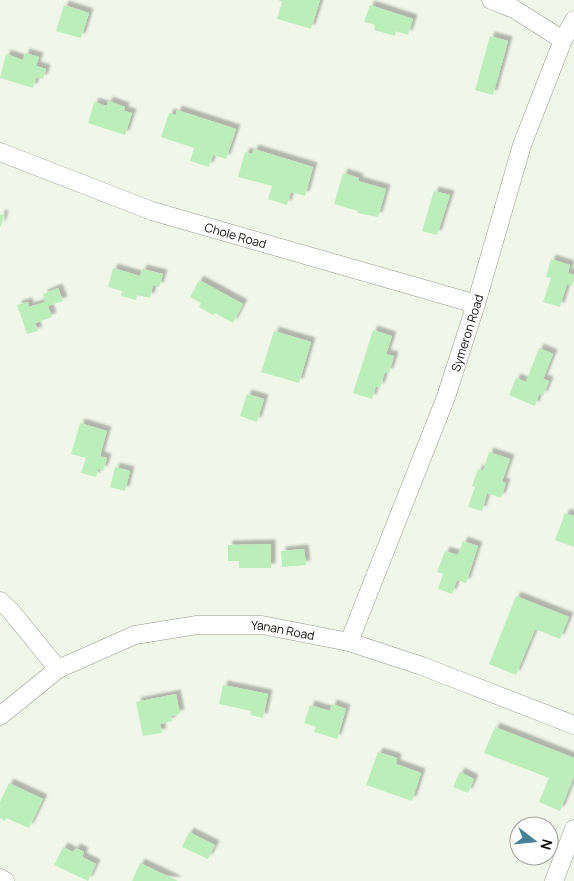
<svg xmlns="http://www.w3.org/2000/svg" width="574" height="881" viewBox="0 0 574 881" font-family="Manrope,sans-serif">
<style>
.building{fill:#bceebb;filter:url(#shadow)}
.lines{fill:none;stroke-linecap:round;stroke-linejoin:round}
.minor-casing{stroke:#949a8c;stroke-width:19}
.minor{stroke:#fff;stroke-width:18}
.labels{text-anchor:middle;dominant-baseline:central;stroke-width:4;stroke-linejoin:round;paint-order:stroke}
.street-label{font-size:12px;fill:#0a0c08;stroke:#fff}
</style>
<defs>
<filter id="shadow"><feDropShadow dx="4.5" dy="-4.5" stdDeviation="1" flood-color="#0004"/></filter>
</defs>
<rect width="100%" height="100%" fill="#f1f7e8"/>
<!-- building -->
<g class="building">
<path d="M278,0H320L311,29L277,19L282,2Z"/>
<path d="M64,5L89,13L81,38L56,31Z"/>
<path d="M370,5L413,19L408,35L396,31L395,36L374,30L375,25L364,22Z"/>
<path d="M490,36L508,41L493,95L475,90Z"/>
<path d="M25,53L39,57L36,66L46,69L43,79L36,77L33,88L0,78L6,54L23,60Z"/>
<path d="M108,101L125,107L124,111L132,113L125,135L88,123L94,102L107,106Z"/>
<path d="M177,110L236,129L226,159L213,155L209,167L190,161L194,148L161,137L169,113L176,115Z"/>
<path d="M254,149L313,167L305,196L291,192L287,205L268,199L272,186L238,177L245,152L252,154Z"/>
<path d="M343,173L359,178L358,181L386,189L378,217L357,213L358,211L334,204Z"/>
<path d="M434,191L450,195L437,235L422,231Z"/>
<path d="M0,214L4,215L1,226H0Z"/>
<path d="M551,259L570,265L568,273L574,275L572,286L567,284L560,307L543,302L551,278L546,277Z"/>
<path d="M113,268L140,276L142,269L163,274L159,287L153,285L150,298L137,295L136,300L121,296L122,291L108,287Z"/>
<path d="M199,280L243,304L233,323L215,313L213,315L199,307L201,303L190,297Z"/>
<path d="M58,288L63,301L48,306L52,317L35,323L38,331L27,334L17,305L28,302L29,307L45,302L43,294Z"/>
<path d="M373,330L392,336L386,354L394,356L389,373L385,372L380,388L376,386L372,399L353,393Z"/>
<path d="M274,331L311,342L299,383L261,372Z"/>
<path d="M539,348L553,354L543,379L549,381L543,396L539,394L535,406L509,395L516,378L526,382Z"/>
<path d="M247,394L264,399L257,422L240,416Z"/>
<path d="M80,423L107,431L100,456L107,458L103,471L98,469L96,477L81,473L86,458L71,454Z"/>
<path d="M489,452L510,459L502,482L506,483L501,498L487,493L482,511L468,507L475,487L472,486L478,469L483,471Z"/>
<path d="M115,467L130,471L125,491L110,487Z"/>
<path d="M565,513L574,516V547L555,540Z"/>
<path d="M463,541L478,546L466,583L457,580L452,594L438,589L443,574L437,572L445,551L458,555Z"/>
<path d="M271,544V568H239V561H228V545Z"/>
<path d="M304,549L306,565L282,567L281,551Z"/>
<path d="M516,596L569,617L560,639L535,629L516,675L489,664Z"/>
<path d="M223,685L268,694L263,718L250,715L251,711L219,704Z"/>
<path d="M176,694L180,714L171,716L172,721L160,724L162,733L143,736L136,702Z"/>
<path d="M332,704L346,709L337,739L314,732L316,727L304,723L310,705L330,711Z"/>
<path d="M495,727L574,758V776L560,811L539,802L549,778L484,753Z"/>
<path d="M378,752L397,758L396,764L421,773L412,801L366,785Z"/>
<path d="M460,772L474,779L468,793L453,787Z"/>
<path d="M9,783L43,799L29,828L6,818L5,821L0,818V802Z"/>
<path d="M189,832L215,845L208,859L182,847Z"/>
<path d="M63,847L73,852L76,848L84,852L82,857L96,864L88,881L54,865Z"/>
<path d="M140,863L178,881H132Z"/>
</g>
<g class="lines">
<!-- minor casing -->
<g class="minor-casing">
<g id="minor">
<path d="M491,0L514,9L563,40"/>
<path id="s1" d="M0,152L152,211L476,304"/>
<path d="M0,601L10,610L58,669"/>
<path id="s2" d="M349,642L446,397L476,304L522,145L563,40L574,20"/>
<path id="s3" d="M0,716L58,669L135,635L197,625H262L349,642L422,666L574,725"/>
<path d="M0,878L5,881"/>
<path d="M554,881L574,829"/>
</g>
</g>
<!-- minor -->
<use href="#minor" class="minor"/>
</g>
<g class="labels">
<!-- street labels -->
<g class="street-label">
<text stroke="none"><textPath href="#s1" startOffset="250">Chole Road</textPath></text>
<text stroke="none"><textPath href="#s2" startOffset="331">Symeron Road</textPath></text>
<text stroke="none"><textPath href="#s3" startOffset="308">Yanan Road</textPath></text>
</g>
</g>
<!-- north arrow -->
<g transform="translate(534 841) rotate(106)"><circle r="24" fill="#ffffff" stroke="#9d9e9c"/>
<path d="M0-4L9 19L0 12L-9 19Z" fill="#458498"/>
<text y="-8" font-size="14" font-weight="bold" text-anchor="middle" fill="#0a0c08">N</text>
</g>
</svg>
